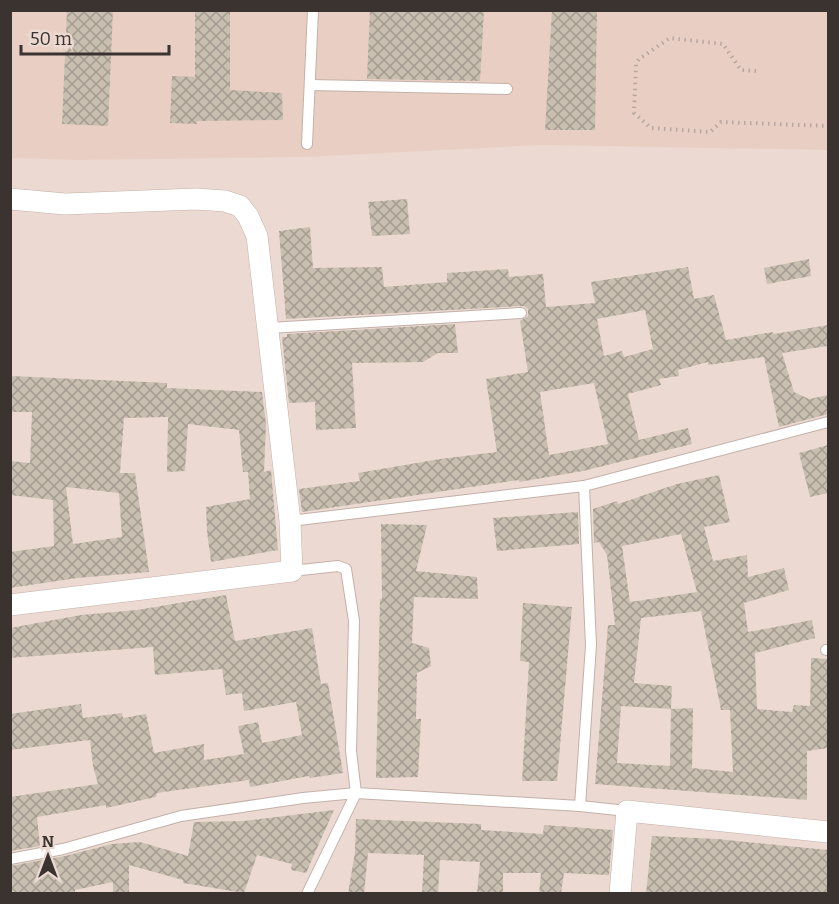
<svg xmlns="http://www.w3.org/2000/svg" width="839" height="904" viewBox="0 0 839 904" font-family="Bitter,serif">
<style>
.built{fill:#e9cfc3}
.building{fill:url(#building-cross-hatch);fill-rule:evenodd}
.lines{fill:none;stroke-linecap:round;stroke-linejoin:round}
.service-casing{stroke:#c3b1a9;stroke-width:12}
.minor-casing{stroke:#c3b1a9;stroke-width:22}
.path{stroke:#b6a7a1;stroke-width:4;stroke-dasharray:1.5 4.5;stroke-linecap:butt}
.service{stroke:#fff;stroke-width:10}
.minor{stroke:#fff;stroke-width:21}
</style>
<defs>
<pattern id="building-cross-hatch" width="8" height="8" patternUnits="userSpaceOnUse" patternTransform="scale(1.5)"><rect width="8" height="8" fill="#c9bfb0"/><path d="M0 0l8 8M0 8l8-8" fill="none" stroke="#a49c90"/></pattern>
</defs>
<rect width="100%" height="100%" fill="#ecdad2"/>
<!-- built -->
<path class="built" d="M11,11H828V150L542,145L306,157L77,160L11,158Z"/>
<!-- building -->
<g class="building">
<path d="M67,10H113L108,126L62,124Z"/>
<path d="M195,10H230V90L282,93L283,120L197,121V124L170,123L172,76L195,77Z"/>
<path d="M370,10H484L480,81L367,79Z"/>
<path d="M552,10H597L595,130H545Z"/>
<path d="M407,199L410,234L372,236L368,202Z"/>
<path d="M310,227L313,268L382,267L384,287L447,282V273L508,269L509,277L543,274L546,307L595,303L591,282L688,267L694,299L714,295L726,340L773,332L774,334L828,325V346L782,353L794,392L809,399L828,395V414L779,427L764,357L708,365V362L678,370L679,376L659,379L661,385L628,394L639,440L688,428L692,444L583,471L519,482V480L302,512L299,489L360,481L358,473L440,459L497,452L486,379L528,372L520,321L528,316V309L524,306L286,319L279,231ZM645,310L653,349L624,357L622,351L604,356L597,319ZM594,383L608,444L549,455L540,392Z"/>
<path d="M809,259L811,276L767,284L764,268Z"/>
<path d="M455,324L458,353H438L423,362L352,363L356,428L316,430L315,402L289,403L282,337H287V334Z"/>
<path d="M10,376L167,383V388L262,392L266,424L264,472L271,470L278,550L211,562L207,531L206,507L250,499L248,472H243L239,430L188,424L185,471L167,472L168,417L124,418L120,473H135L149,572L77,578L10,588V552L54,546L53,500L10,495V461L30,463L32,412H10ZM66,487L119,493L122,537L73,544Z"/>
<path d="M828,445V493L810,497L799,453Z"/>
<path d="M719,475L730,522L704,527L713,561L747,555L748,577L784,568L789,590L744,603L748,632L812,620L815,638L755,653L757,709L792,712L794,705L810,706L811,658L828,659V748L807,751V800L595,784L608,625H615L607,555L599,542L594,543L593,509L617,501L618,504L677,484ZM681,534L697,592L630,602L622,546ZM701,611L721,710H730L733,772L692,768L693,708L671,709L672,686L634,683L641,618ZM621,706L671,709L670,766L617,763Z"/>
<path d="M578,512L579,544L497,551L493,518Z"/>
<path d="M381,524L427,525L416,571L477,577L478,599L414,597L412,643L429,648L431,666L417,673L416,719H421L418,777L376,778L380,599H382Z"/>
<path d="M226,595L235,641L312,628L321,684L328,683L343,773L310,778L309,776L250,787L249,780L157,793L156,797L106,808V805L37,817L40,846L10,851V797L98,784L93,766L90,740L10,750V714L81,704L83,718L122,713L123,718L146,714L154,753L204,744V760L244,754L238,726L258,722L262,743L302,735L296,702L244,711L242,693L226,695L222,669L155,675L153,647L10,658V628L81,615L137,610Z"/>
<path d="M523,603L572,607L557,781H522L529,662L520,661Z"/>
<path d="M334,810L306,873L291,870L292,864L257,855L244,893L183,883V880L129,865V894H113V882L75,890V894H10V866L65,856L112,844L140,842L188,856L194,822L244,821Z"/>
<path d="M356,819L481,824V830L543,834L544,825L613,830L609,875L564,873L561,894H539L541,873H503V894H477L480,862L440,860L438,894H422L424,855L368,853L364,894H348L355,852Z"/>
<path d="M652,836L717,839L828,850V894H646Z"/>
</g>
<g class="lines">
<!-- service casing -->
<g class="service-casing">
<g id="service">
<path d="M310,85L507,89"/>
<path d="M307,144L313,10"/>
<path d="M269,328L521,313"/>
<path d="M290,521L584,486"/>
<path d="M292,571L338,566L346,569L354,621L351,751L356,793L580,806L591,645L584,486L828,422"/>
<path d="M826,650H828"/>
<path d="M580,806L627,811"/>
<path d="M10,859L63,849L181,816L303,798L356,793L307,894"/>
</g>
</g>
<!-- minor casing -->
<g class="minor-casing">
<g id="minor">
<path d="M10,199L65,204L196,199L225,201L240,206L248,216L257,236L290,521L292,571L10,605"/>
<path d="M620,894L627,811L828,832"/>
</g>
</g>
<!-- path -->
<path class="path" d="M756,71L741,70L723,44L670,38L639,59L636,64L634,113L651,128L710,132L721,122L828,126"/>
<!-- service -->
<use href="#service" class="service"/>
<!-- minor -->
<use href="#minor" class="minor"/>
</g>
<!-- border -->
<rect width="839" height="904" fill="none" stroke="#3a3330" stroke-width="24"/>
<!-- north arrow -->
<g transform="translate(48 856)" stroke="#ecdad2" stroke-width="4.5" paint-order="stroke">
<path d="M0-4.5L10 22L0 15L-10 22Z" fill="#3a3330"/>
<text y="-9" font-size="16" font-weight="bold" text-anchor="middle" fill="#3a3330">N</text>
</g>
<!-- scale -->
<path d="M21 45v9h148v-9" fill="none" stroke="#3a3330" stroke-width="3"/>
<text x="30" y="45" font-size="18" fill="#3a3330" stroke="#ecdad2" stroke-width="4.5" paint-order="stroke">50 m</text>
</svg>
